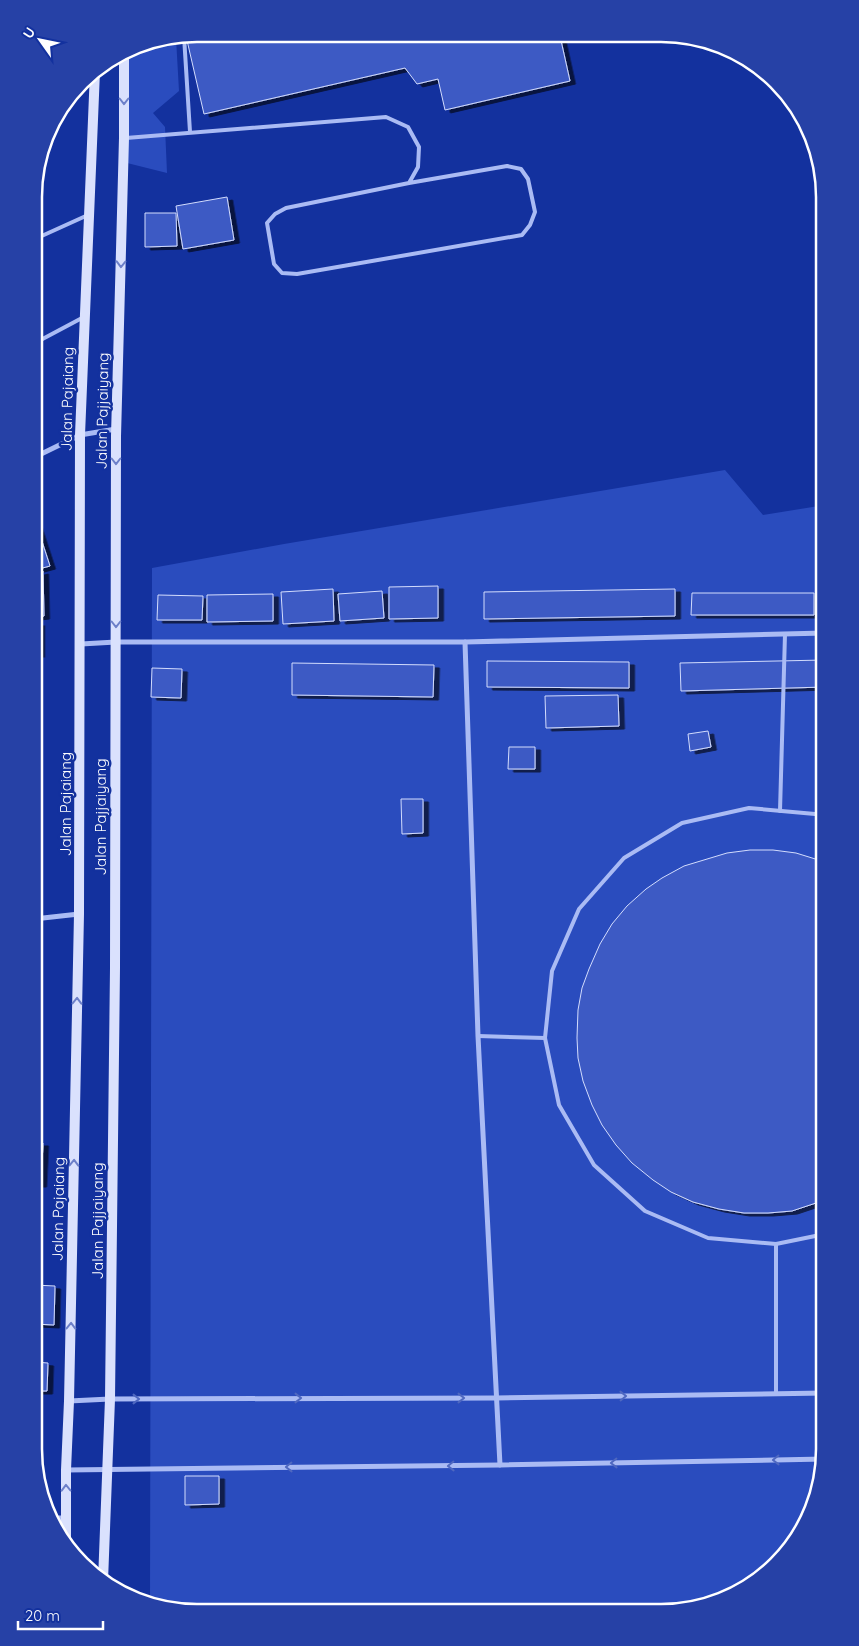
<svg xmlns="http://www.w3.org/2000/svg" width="859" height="1646" viewBox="0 0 859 1646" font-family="Quicksand,sans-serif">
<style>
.green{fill:#2a4cbe}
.building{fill:#3d5ac4;stroke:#d3dcfd;filter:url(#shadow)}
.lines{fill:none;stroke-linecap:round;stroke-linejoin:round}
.service{stroke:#aabbf4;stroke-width:4}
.minor{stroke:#aabbf4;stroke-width:5}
.secondary{stroke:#dae1fd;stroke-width:10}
.oneway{stroke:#6d80c9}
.oneway2{stroke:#4f68c0}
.labels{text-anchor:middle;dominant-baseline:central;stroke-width:5;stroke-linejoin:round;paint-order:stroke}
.street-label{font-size:15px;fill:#fff;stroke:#13319e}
.rim{fill:none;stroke:#fff;stroke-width:2.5}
</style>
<defs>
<filter id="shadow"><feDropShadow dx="5.5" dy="3" stdDeviation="0" flood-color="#0009"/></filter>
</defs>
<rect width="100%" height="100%" fill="#13319e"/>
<!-- green -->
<g class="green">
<path d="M176,38L179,91L153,113L165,127L167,173L123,162L124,53L135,46Z"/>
<path d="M725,470L763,515L825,505V1460L813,1511L791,1548L753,1585L714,1604L662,1612L176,1611L150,1603L152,568L284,544Z"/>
</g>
<!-- building -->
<g class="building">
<path d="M197,34L560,36L570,81L445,110L438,79L417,84L405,68L204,114L186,36Z"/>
<path d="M227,197L234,240L183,249L176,206Z"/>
<path d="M145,213H176L177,246L145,247Z"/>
<path d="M35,520L50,566L35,570Z"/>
<path d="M43,571L44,616L35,617V573Z"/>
<path d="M438,586V618L389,619V587Z"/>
<path d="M333,589L334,621L283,624L281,592Z"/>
<path d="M675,589V616L484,619V592Z"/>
<path d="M382,591L384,618L340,621L338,594Z"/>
<path d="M692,593H814V615H691Z"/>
<path d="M273,594V621L207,622V595Z"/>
<path d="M158,595L203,596L202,620H157Z"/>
<rect x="35" y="623" width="4" height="31"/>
<path d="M825,660V687L681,691L680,663Z"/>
<path d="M487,661L629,662V688L487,687Z"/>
<path d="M292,663L434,665L433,697L292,695Z"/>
<path d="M152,668L182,669L181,698L151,697Z"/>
<path d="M618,695L619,726L546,728L545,696Z"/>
<path d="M708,731L711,747L690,751L688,734Z"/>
<path d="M509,747H535V769H508Z"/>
<path d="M401,799H423V833L402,834Z"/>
<path d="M750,850H773L796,853L825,862V1200L792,1211L768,1213H744L719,1209L693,1202L671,1192L653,1180L632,1163L616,1145L602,1125L592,1105L583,1081L578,1058L577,1038L578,1010L582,988L589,969L600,944L612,924L627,906L646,889L662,878L684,866L727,853Z"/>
<path d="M34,1143H43L41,1184H34Z"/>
<path d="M34,1285L55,1286L54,1325L34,1324Z"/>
<path d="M34,1362L48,1363L47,1391H34Z"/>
<path d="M185,1476H219V1504L185,1505Z"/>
</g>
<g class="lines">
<!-- service -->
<g class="service">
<path d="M184,36L190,132"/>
<path d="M126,138L386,117L408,127L419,147L418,167L409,183L286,208L275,214L267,223L274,264L282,273L297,274L522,235L530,225L535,212L528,179L521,169L507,166L409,183"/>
<path d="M35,239L88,215"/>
<path d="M35,343L82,318"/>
<path d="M780,811L785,634"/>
<path d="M478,1036L545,1038"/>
<path d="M825,1234L776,1244L708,1238L645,1211L594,1165L559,1105L545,1038L552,971L579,909L624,858L682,823L749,808L815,814L825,818"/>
<path d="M776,1393V1244"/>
</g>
<!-- minor -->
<g class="minor">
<path d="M35,457L80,435L116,429"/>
<path d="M465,642L478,1036L500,1465"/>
<path d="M81,644L116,642H465L825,633"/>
<path d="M34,919L79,914"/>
<path d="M69,1401L110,1399L496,1398L825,1393"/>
<path d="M66,1470L500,1465L825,1459"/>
<path d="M54,1518H66"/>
</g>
<!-- secondary -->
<g class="secondary">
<path d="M66,1537V1470L69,1401L79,914L80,435L95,71"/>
<path d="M103,1581L110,1399L115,968L116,436L124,138V53"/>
</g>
</g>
<!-- one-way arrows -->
<defs><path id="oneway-chevron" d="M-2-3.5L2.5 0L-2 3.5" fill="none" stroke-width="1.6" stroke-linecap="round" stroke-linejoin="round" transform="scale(1.25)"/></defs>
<g class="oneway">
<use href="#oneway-chevron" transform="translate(124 101) rotate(90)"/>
<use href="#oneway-chevron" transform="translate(121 264) rotate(91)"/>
<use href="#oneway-chevron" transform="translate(116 461) rotate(90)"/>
<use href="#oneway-chevron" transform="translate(116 624) rotate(90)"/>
<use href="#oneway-chevron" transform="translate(77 1001) rotate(-89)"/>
<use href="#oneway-chevron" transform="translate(74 1163) rotate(-89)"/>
<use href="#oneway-chevron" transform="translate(71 1326) rotate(-89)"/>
<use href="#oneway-chevron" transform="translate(66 1488) rotate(-91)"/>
</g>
<g class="oneway2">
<use href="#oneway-chevron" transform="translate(623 1396) rotate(-1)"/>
<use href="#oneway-chevron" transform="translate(298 1398)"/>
<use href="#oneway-chevron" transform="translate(461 1398)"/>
<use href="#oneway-chevron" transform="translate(136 1399)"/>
<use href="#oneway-chevron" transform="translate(776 1460) rotate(179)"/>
<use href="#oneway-chevron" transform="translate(614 1463) rotate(179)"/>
<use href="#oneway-chevron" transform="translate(451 1466) rotate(179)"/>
<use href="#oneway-chevron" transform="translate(289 1467) rotate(179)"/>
</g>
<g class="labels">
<!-- street labels -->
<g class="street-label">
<text transform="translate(67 399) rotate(-89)">Jalan Pajaiang</text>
<text transform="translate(102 411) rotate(-89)">Jalan Pajjaiyang</text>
<text transform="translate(65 804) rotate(-90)">Jalan Pajaiang</text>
<text transform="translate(100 817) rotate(-90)">Jalan Pajjaiyang</text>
<text transform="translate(58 1209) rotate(-89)">Jalan Pajaiang</text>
<text transform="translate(97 1221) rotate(-90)">Jalan Pajjaiyang</text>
</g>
</g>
<!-- crop -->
<path d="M0 0H859V1646H0ZM197 42H661A155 155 0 0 1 816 197V1449A155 155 0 0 1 661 1604H197A155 155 0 0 1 42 1449V197A155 155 0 0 1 197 42Z" fill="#2641a6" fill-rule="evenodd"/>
<path class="rim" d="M197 42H661A155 155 0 0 1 816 197V1449A155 155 0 0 1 661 1604H197A155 155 0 0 1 42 1449V197A155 155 0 0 1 197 42Z"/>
<!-- north arrow -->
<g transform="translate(40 40) rotate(303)" stroke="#13319e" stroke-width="4" paint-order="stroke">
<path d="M0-4L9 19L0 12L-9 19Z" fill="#ffffff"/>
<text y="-8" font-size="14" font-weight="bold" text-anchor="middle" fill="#ffffff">U</text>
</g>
<!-- scale -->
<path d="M18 1621v8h85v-8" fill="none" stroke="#ffffff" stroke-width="2.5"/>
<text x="25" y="1621" font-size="15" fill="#ffffff" stroke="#13319e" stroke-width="4" paint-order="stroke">20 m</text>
</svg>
